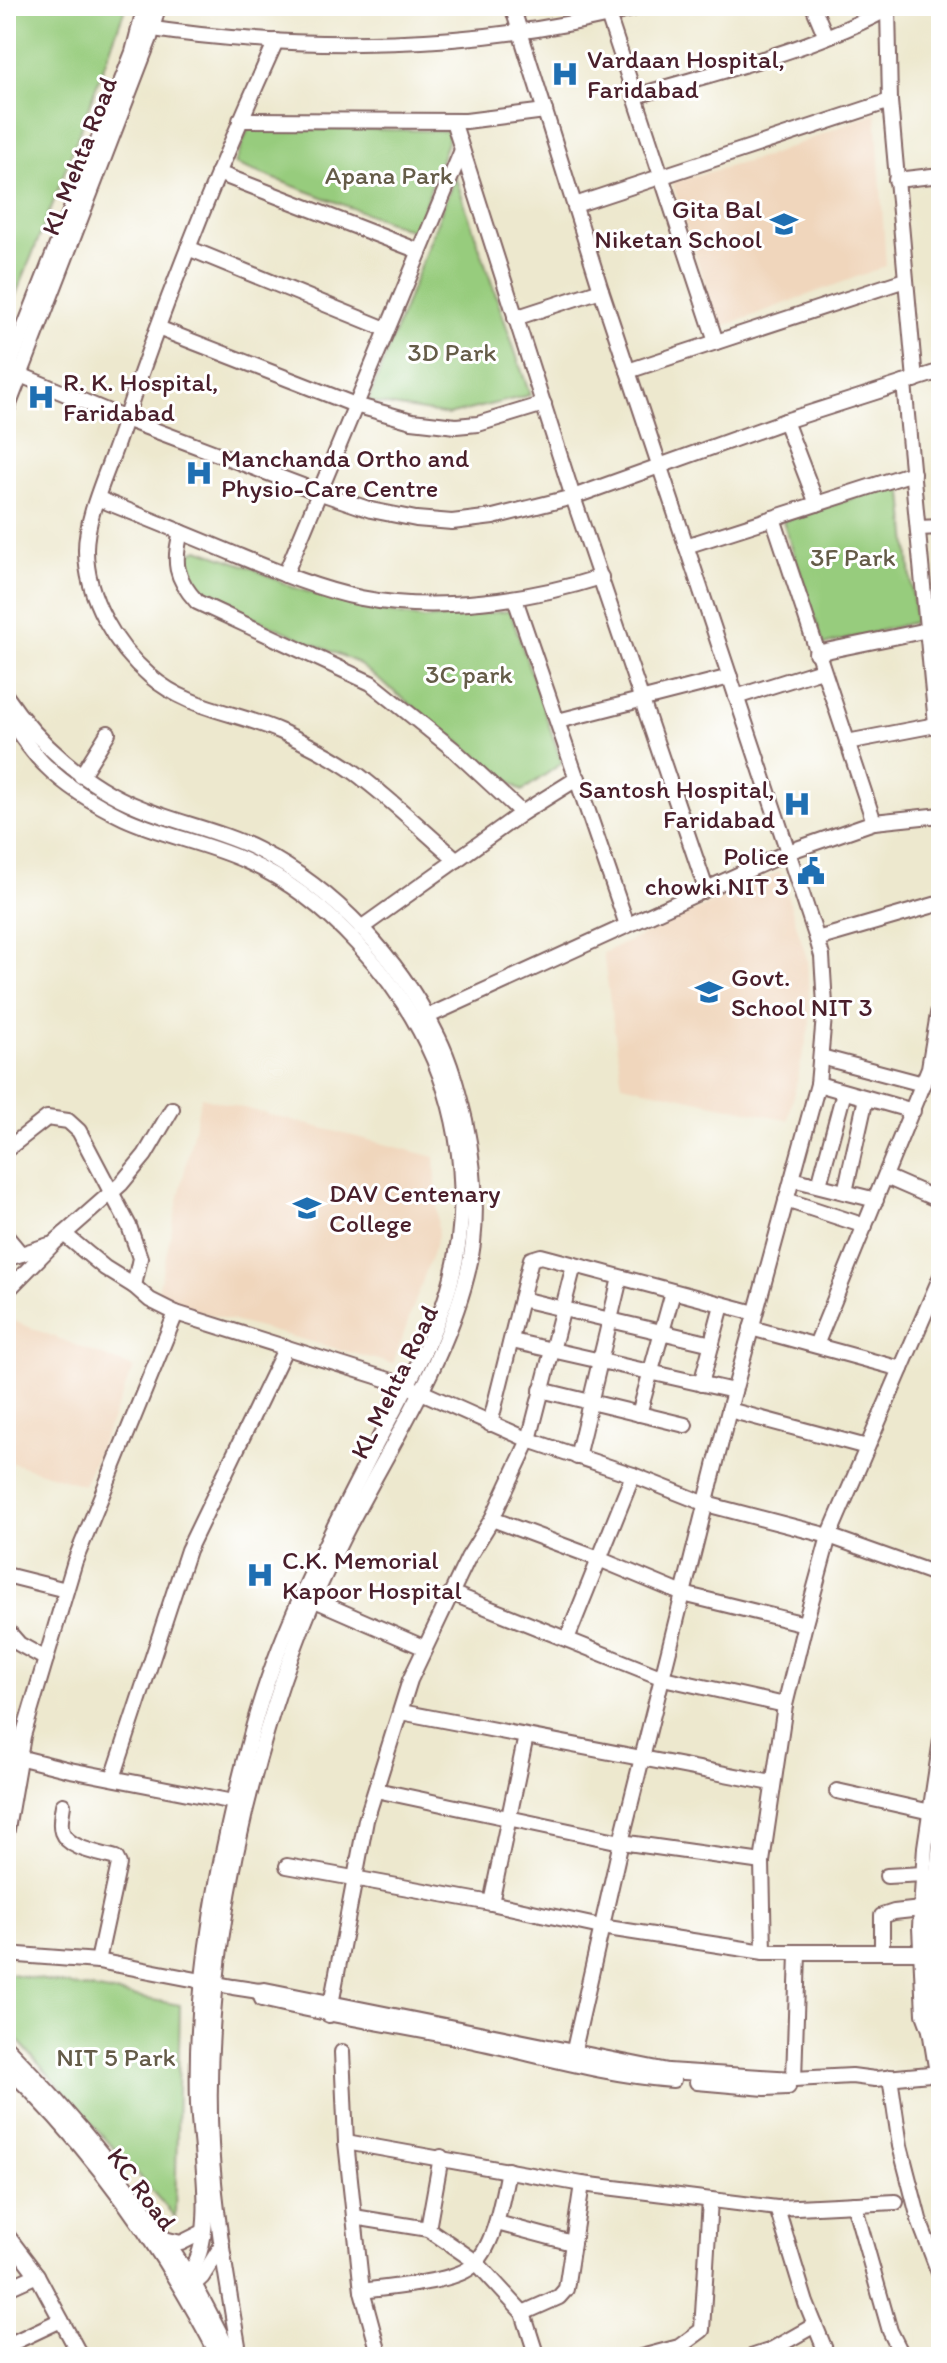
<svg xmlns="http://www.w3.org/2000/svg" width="947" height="2363" viewBox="0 0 947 2363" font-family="Itim,sans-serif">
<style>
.built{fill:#f0d6bc}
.green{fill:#97cc7d;stroke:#707654;stroke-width:2}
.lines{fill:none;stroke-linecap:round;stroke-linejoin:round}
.minor-casing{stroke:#836564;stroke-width:18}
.minor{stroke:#fff;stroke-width:14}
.labels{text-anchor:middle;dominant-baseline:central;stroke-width:6;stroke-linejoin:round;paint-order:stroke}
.poi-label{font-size:26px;fill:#4a1f2b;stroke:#fff;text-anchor:start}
.street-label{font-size:26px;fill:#4a1f2b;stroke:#fff}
.park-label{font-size:26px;fill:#655c48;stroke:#fff}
</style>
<rect width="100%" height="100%" fill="#fff"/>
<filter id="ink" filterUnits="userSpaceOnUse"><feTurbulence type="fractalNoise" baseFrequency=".0125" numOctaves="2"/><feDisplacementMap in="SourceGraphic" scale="16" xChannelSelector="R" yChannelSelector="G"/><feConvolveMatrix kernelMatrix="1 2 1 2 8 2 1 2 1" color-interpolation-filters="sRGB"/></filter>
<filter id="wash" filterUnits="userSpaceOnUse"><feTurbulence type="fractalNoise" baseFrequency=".006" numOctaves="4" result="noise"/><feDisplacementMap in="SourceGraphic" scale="32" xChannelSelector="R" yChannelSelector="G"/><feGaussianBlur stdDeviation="1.8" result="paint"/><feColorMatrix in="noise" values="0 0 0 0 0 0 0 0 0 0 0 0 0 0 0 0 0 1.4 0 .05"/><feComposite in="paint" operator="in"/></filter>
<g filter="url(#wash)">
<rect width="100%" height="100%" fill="#ede8ce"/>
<!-- built -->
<g class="built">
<path d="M876,112L886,266L719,328L672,182L768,156Z"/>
<path d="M780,871L807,959L810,1024L788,1120L622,1084L603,953Z"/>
<path d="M201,1097L435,1157L438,1237L393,1364L156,1300Z"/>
<path d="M6,1318L134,1368L83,1485L6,1461Z"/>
</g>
<!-- green -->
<g class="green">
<path d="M6,6H126L52,206L6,319Z"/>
<path d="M249,127L451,131L415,232L235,164Z"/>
<path d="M455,176L530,395L448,415L368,402Z"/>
<path d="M902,482L915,622L824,645L783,521Z"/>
<path d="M198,549L250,567L292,587L359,607L424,619L510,611L562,763L522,791L356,662L217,602L200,585L185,555Z"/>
<path d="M6,1973L180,2005L175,2217L6,2027Z"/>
</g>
</g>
<g filter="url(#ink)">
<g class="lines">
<!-- minor casing -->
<g class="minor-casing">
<g id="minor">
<path d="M512,6L601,290L817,939L822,956L825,1005L818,1084L729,1410L621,1842L571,2063"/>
<path d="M813,6L826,37"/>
<path d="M888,9L890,101L915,380"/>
<path d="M608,15L716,342"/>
<path d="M140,27C299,52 488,50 643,6"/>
<path d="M276,41C217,171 163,305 118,440C107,473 86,516 86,550C86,597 115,646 150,676C189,710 238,712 282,732C310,745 342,761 366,781C398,806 427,834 457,860"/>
<path d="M636,96C723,70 813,50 893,6"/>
<path d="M240,120L466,121L545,111"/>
<path d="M453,121L573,497L706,889"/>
<path d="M218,173L419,251"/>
<path d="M896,180L941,175"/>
<path d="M575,205L890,101"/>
<path d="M188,248L386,329"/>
<path d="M515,318L601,290"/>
<path d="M158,328L355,405L412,421L456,426L478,424L544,404"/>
<path d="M6,369L133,422L321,493L371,510L416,519L452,522L493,517L573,497L785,421L941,371"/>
<path d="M628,371L905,280"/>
<path d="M6,374L133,52L145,6"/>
<path d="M904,383L936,724"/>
<path d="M6,412L150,38L158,6"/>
<path d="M785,421L817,504"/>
<path d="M99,499C144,517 189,535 234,554C275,571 317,589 361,598C436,613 529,600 601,577"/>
<path d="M773,518L874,822"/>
<path d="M918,528L941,527"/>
<path d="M181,532C173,562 175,578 197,602L371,683L453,749L522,813"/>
<path d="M686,546L913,473"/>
<path d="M285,575L462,150"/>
<path d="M515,599L627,925"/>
<path d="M816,653L928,630"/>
<path d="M6,696C37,743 86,786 139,807C177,823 221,831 258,850C336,890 400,959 438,1037C451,1063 458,1091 465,1120C475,1169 480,1226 467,1275C443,1369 385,1453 342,1539C311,1600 286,1665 267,1730C228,1861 204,2008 211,2144C215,2215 228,2287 240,2357"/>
<path d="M736,697L822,670"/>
<path d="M6,715C19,732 31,752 46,766C67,787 97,805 124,818C163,836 207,843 246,861C327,897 399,979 434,1060C467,1139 472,1233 440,1314C419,1369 388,1419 362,1472C320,1554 277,1639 253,1728C220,1850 194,1977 198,2104C200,2149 217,2230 192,2269C189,2273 182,2278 178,2281"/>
<path d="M558,721L730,677"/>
<path d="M847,742L941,724"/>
<path d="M81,776L108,733"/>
<path d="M361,928L522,813L578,778"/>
<path d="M817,939L941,903"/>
<path d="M420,1020L788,852L874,822L941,815"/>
<path d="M821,1057L923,1084"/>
<path d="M818,1084L913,1111"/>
<path d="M6,1150L47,1118L68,1121L79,1131L129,1226L140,1258L134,1286L150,1300L176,1313"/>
<path d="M886,1177L941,1201"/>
<path d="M792,1179L876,1200"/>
<path d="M819,1185L844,1092"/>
<path d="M845,1192L866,1098"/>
<path d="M786,1200L865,1226"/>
<path d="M64,1234L105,1268L134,1286"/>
<path d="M6,1236L21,1254"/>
<path d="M6,1259L49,1245"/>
<path d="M6,1292L54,1243L121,1184L145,1155L172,1109"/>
<path d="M521,1299L712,1344"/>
<path d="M751,1328L901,1369"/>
<path d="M512,1341L734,1391"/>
<path d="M816,1345L929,1068L941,996"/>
<path d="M701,1384L722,1305"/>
<path d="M541,1390L685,1425"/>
<path d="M729,1410L867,1447"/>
<path d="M639,1414L673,1292"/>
<path d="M490,1424L531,1259L541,1256L755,1313"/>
<path d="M577,1457L620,1278"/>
<path d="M492,1519L599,1559L683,1594L805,1624"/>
<path d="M6,1575L66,1590"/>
<path d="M451,1593L663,1678L785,1705"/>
<path d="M308,1597L425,1648"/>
<path d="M6,1629L19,1644L46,1659"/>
<path d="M567,1639L633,1475"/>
<path d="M401,1712L772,1783"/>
<path d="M6,1754L70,1770L244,1804"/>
<path d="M113,1778L188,1550L286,1347"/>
<path d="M376,1790L621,1842L762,1862"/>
<path d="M837,1791L931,1812"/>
<path d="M63,1805C62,1813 59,1824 62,1832C68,1849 100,1853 116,1858L119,1864L98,1961"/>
<path d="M6,1835L23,1736L75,1561L176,1313L408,1386L529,1440L633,1475L706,1504L829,1536L941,1576"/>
<path d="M287,1866L491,1903L601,1927L764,1952H921"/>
<path d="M887,1876L923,1874"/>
<path d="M491,1903L526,1736"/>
<path d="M764,1952L762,1862L785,1705L805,1624L829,1536L941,1276"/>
<path d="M882,1952V1916L894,1912L921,1909"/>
<path d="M6,1954L98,1961L233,1987L259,1991L265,1990L668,2071L794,2079L852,2076L875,2079L941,2073"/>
<path d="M259,1991L262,1999C332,2016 403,2026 474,2041C540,2055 605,2075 673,2080"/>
<path d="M329,2015L366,1820L410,1680L468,1558L492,1519L529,1440L574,1265"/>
<path d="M930,2030L935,2012L931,1926L941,1835"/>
<path d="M6,2047C75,2117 136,2193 189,2276C205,2302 218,2330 232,2357"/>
<path d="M342,2052L346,2142L362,2291L380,2357"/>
<path d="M6,2066C93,2150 164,2249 219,2357"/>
<path d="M937,2073L930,2030L924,2014L920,1927L925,1847L941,1740"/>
<path d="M890,2077L900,2146L920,2223L941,2278"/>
<path d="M794,2079L798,1953"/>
<path d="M697,2082L765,2088L788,2087"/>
<path d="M346,2142L582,2184L777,2208L896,2202"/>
<path d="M441,2157L428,2229L476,2262L523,2313L537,2357"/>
<path d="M854,2204L890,2331L903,2357"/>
<path d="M777,2208L806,2303L828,2357"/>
<path d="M354,2217L428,2229"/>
<path d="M497,2223L572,2243"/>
<path d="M6,2234L37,2275L81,2357"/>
<path d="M164,2239L181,2243L203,2232"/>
<path d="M6,2289L37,2275"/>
<path d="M189,2289L202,2277L222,2245"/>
<path d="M362,2291C388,2287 451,2283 471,2267C495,2248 502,2199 508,2170"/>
<path d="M523,2313L559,2297L566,2289L582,2184"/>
<path d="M6,2346L61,2320"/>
<path d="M641,2357L679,2347L702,2330L710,2200"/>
<path d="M751,2357L769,2351L815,2325"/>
</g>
</g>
<!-- minor -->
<use href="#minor" class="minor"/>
</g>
</g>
<!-- icons -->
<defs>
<g id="hospital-bare" transform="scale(2.16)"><path d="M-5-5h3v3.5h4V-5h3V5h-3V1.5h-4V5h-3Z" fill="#1f6fb2" stroke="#fff" stroke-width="2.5" paint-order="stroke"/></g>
<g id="school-bare" transform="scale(2.16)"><path d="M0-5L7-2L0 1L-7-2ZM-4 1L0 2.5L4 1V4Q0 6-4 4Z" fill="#1f6fb2" stroke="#fff" stroke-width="2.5" paint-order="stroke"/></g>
<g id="civic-bare" transform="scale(2.16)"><path d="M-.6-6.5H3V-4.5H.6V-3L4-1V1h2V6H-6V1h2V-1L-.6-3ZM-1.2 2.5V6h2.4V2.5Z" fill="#1f6fb2" stroke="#fff" stroke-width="2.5" paint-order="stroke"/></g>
<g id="university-bare" transform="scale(2.16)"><path d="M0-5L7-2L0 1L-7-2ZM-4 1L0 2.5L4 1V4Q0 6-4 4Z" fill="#1f6fb2" stroke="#fff" stroke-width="2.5" paint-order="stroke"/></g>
</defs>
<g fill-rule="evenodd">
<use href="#hospital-bare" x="565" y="74"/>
<use href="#school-bare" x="784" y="224"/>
<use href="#hospital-bare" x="41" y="397"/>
<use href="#hospital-bare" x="199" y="473"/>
<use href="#hospital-bare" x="797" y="804"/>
<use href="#civic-bare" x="811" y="871"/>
<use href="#school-bare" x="709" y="992"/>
<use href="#university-bare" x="307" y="1208"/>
<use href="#hospital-bare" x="260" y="1575"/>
</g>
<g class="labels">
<!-- poi labels -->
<g class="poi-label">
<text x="587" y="59">Vardaan Hospital,<tspan x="587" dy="30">Faridabad</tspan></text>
<text x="762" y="209" text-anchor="end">Gita Bal<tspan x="762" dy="30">Niketan School</tspan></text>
<text x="63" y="382">R. K. Hospital,<tspan x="63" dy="30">Faridabad</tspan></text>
<text x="221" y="458">Manchanda Ortho and<tspan x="221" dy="30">Physio-Care Centre</tspan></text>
<text x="775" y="789" text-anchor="end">Santosh Hospital,<tspan x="775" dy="30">Faridabad</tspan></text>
<text x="789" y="856" text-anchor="end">Police<tspan x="789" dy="30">chowki NIT 3</tspan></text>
<text x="731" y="977">Govt.<tspan x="731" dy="30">School NIT 3</tspan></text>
<text x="329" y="1193">DAV Centenary<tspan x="329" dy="30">College</tspan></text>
<text x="282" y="1560">C.K. Memorial<tspan x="282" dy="30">Kapoor Hospital</tspan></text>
</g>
<!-- street labels -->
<g class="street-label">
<text transform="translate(79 156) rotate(-69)">KL Mehta Road</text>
<text transform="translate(394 1382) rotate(-64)">KL Mehta Road</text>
<text transform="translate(142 2189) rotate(53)">KC Road</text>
</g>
<!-- park labels -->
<g class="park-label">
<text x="389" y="175">Apana Park</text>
<text x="452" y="352">3D Park</text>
<text x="853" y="557">3F Park</text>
<text x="469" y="674">3C park</text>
<text x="116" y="2057">NIT 5 Park</text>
</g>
</g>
<!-- margin -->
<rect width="947" height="2363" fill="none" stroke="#fff" stroke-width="32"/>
</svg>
